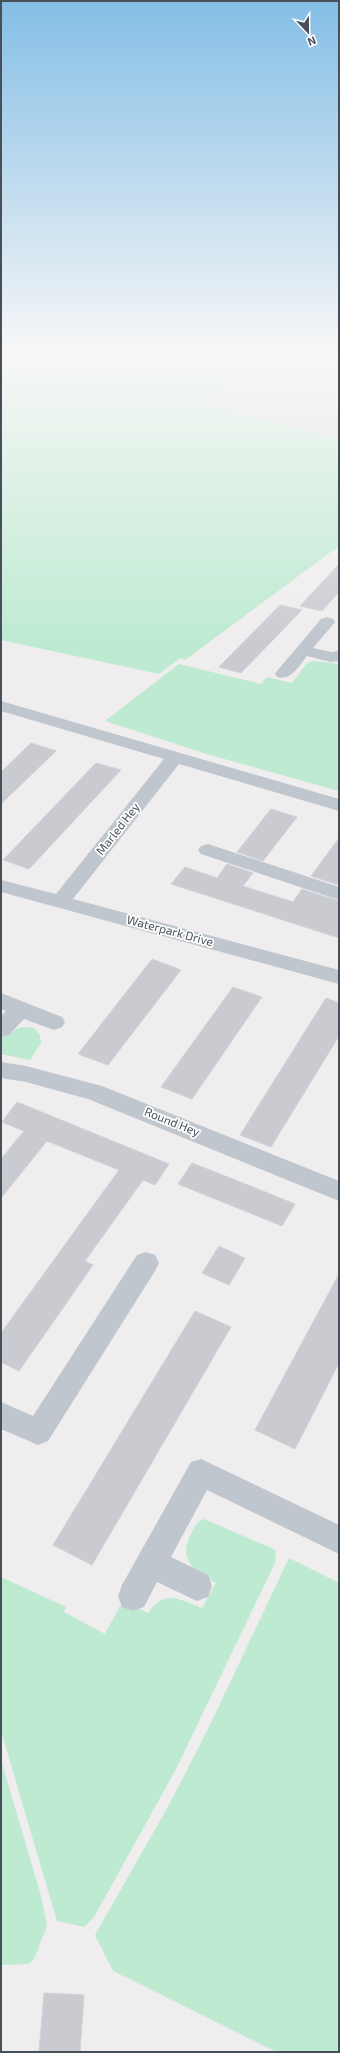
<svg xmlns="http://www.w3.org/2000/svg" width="340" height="2053" font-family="'Exo 2',sans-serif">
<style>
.education{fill:#e0dede}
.green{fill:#beead2}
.building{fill:#cacbd1;stroke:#d1d2d8}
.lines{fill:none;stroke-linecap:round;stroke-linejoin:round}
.minor{fill:#bfc6ce;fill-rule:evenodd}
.labels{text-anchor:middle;stroke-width:3.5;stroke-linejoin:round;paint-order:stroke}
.street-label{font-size:12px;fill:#474f58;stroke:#fff}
</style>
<rect width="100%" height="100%" fill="#efeded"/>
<!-- education -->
<path class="education" d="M274,355H339V438L204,403Z"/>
<!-- green -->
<path class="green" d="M1,355H274L205,403L339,438V546L185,660L180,658L159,674L1,640Z
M314,661L339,664V791L210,755L105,721L179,664L261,684L267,677L292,683L307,663Z
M22,1027L34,1028L40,1035L41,1043L30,1060L1,1054V1035L5,1037L16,1029Z
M204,1519L276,1550L275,1563L176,1769L94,1917L84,1927L57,1921L1,1731V1577L66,1607L64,1612L105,1634L120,1606L127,1603L148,1613C165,1588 180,1600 202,1608L216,1583C193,1570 177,1560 192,1532C195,1526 197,1521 204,1519Z
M289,1558L339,1583V2052H277L113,1971L95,1935L170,1803L209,1727Z
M1,1760L41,1896L47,1926L34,1959L29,1964L1,1965Z"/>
<!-- building -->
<path class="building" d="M339,564V592L322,611L300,606Z
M280,605L302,610L241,673L219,667Z
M31,743L56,751L1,804V772Z
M96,763L121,770L29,869L3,860Z
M271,809L297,817L263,861L237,852Z
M339,838V885L311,876Z
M227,864L253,873L243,886L293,902L302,889L339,901V938L171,884L185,867L217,878Z
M152,959L181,970L108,1065L78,1054Z
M233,987L262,997L192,1099L161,1087Z
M326,998L339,1003V1036L271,1147L240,1135Z
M17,1102L169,1164L155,1185L143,1180L85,1261L93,1265L19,1371L1,1362V1333L119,1170L47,1141L1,1198V1159L24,1131L2,1122Z
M192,1163L253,1187L295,1204L282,1226L178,1184Z
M219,1246L245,1258L229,1285L202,1273Z
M339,1274V1363L295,1449L255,1430Z
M195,1311L231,1327L92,1565L53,1545Z
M44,1993L84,1995L80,2052H39Z"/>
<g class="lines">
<!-- minor -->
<path class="minor" d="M327,617L333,619L335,622L313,648L331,652L339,651V661L331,662L307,656C299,666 291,681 277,677L275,674L277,671L321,619Z
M1,701L339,799V811L179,764L73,899L339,970V984L1,892V880L56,894L164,759L1,711Z
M208,844L339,887V900L201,854L198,850L201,846Z
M1,993L62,1017L65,1022L62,1027L54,1030L24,1019L9,1035L1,1037V1016L6,1011L1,1009Z
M1,1062L26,1066L102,1086L339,1181V1201L88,1099L26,1082L1,1078Z
M146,1252L155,1255L159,1263L155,1271L48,1441L38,1445L1,1429V1402L33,1416L137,1255Z
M201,1459L339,1525V1554L207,1490L171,1557L208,1575L212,1586L208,1597L197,1601L157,1582L144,1607L133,1611L122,1607L118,1596L122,1585L191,1462Z"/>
</g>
<!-- sky -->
<linearGradient id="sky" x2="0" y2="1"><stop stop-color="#84bee6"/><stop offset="0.55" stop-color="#f8f7f7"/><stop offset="1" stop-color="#f8f7f7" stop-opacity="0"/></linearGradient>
<rect width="340" height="643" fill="url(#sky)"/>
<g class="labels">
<!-- street labels -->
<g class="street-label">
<text transform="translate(118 829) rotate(-52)" y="4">Marled Hey</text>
<text transform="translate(170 931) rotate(15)" y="4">Waterpark Drive</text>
<text transform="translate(172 1122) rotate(22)" y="4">Round Hey</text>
</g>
</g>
<!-- border -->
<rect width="340" height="2053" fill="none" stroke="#474f58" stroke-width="4"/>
<!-- north arrow -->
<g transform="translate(308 32) rotate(158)" stroke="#ffffff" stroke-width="3" paint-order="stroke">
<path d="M0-3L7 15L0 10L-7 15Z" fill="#474f58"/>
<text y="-6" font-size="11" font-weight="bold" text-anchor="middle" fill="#474f58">N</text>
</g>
</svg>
